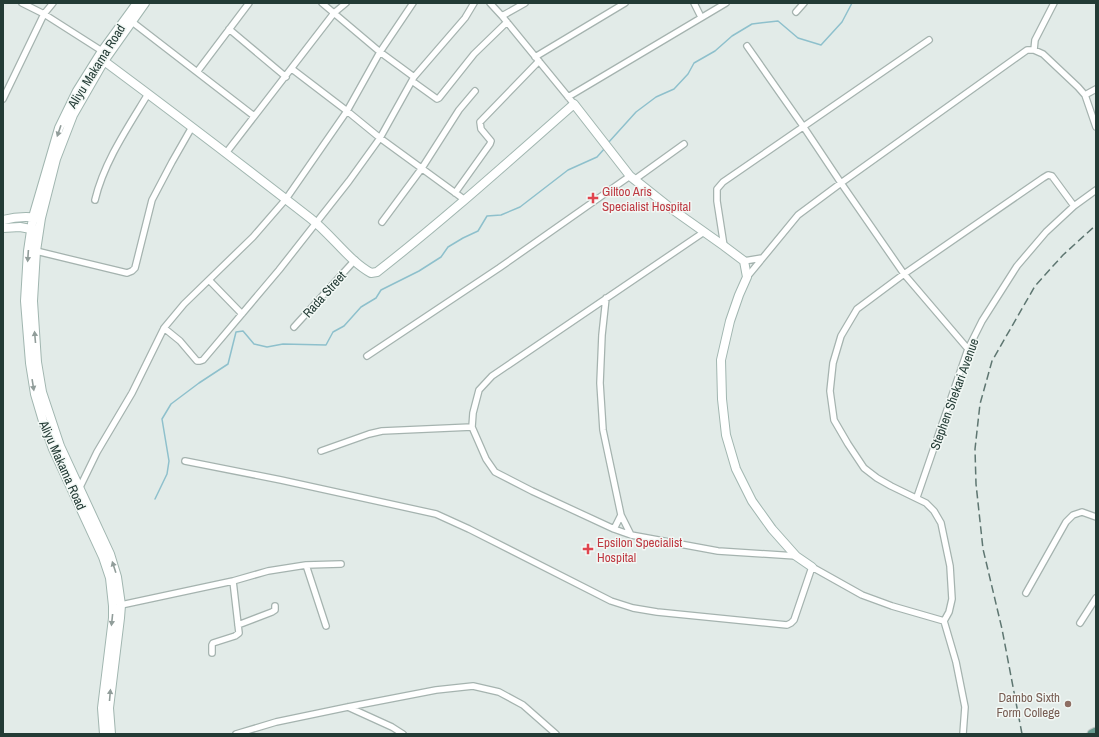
<svg xmlns="http://www.w3.org/2000/svg" width="1099" height="737" font-family="'Archivo Narrow',sans-serif">
<style>
.lines{fill:none;stroke-linecap:round;stroke-linejoin:round}
.stream{stroke:#8ec0cc;stroke-width:1.5}
.street-casing{stroke:#a5b3af;stroke-width:8}
.secondary-casing{stroke:#a1b6b0;stroke-width:10}
.primary-casing{stroke:#c1c8c6;stroke-width:11}
.street{stroke:#fff;stroke-width:5.5}
.secondary{stroke:#fff;stroke-width:8}
.primary{stroke:#6a9d92;stroke-width:9}
.rail{stroke:#5e7671;stroke-width:1.5;stroke-dasharray:8 4;stroke-linecap:butt}
.oneway{fill:#919d9a}
.health-dot{fill:#e0444e;stroke:#f2f8f5;stroke-width:1.5}
.education-dot{fill:#8d6e63;stroke:#f2f8f5;stroke-width:1.5}
.labels{text-anchor:middle;stroke-width:3;stroke-linejoin:round;paint-order:stroke}
.street-label{font-size:13px;fill:#233b35;stroke:#f2f8f5}
.health-label{font-size:13px;fill:#be3a42;stroke:#f2f8f5;text-anchor:start}
.education-label{font-size:13px;fill:#785e54;stroke:#f2f8f5;text-anchor:end}
</style>
<rect width="100%" height="100%" fill="#e2ebe8"/>
<g class="lines">
<!-- stream -->
<path class="stream" d="M608,143L636,112L656,97L674,89L688,74L694,63L715,51L732,36L752,24L778,21L798,38L821,45L842,22L852,3
M155,499L167,474L169,461L162,419L171,404L199,383L228,364L236,332L243,331L254,344L267,347L283,344L326,345L333,332L344,326L361,307L376,298L381,290L419,271L441,257L448,247L463,238L478,231L487,216L501,215L520,207L568,170L597,157L605,148"/>
<!-- street casing -->
<g class="street-casing">
<path id="street" d="M22,3L44,14L102,51
M322,3L380,52L414,77
M490,3L502,16L574,104
M694,3L701,17
M796,12L804,3
M502,16L525,3
M131,21L254,116
M229,29L286,77
M747,46L803,126L841,183L904,274L968,349
M1034,50L1035,40L1054,3
M535,57L625,3
M292,69L347,111L380,138L465,200
M197,72L249,3
M412,81L437,99L439,98L474,54L507,22
M1085,95L1096,89
M568,97L726,3
M3,99L44,14L53,3
M226,153L334,13L346,3
M634,180L684,144
M455,193L490,144L491,141L481,129L480,122L539,61
M95,200C104,162 128,127 148,94
M382,222L422,168L459,110L475,91
M704,232L492,376L479,390L473,413L472,427L486,459L495,472L532,491L614,529L631,535L718,551L796,556
M724,246L717,201V189L723,182L929,40
M36,251L127,273L132,271L135,268L152,200L172,162L192,127
M744,261L762,258
M747,277L798,215L841,183L1027,50H1034L1043,54L1078,87L1085,95L1096,127
M209,280L242,314
M606,298L602,335L600,383L603,430L621,515L631,535
M294,327L355,260
M164,328L180,341L197,361H200L203,360L279,270L349,181L380,138L414,77L465,18L474,3
M367,356L499,268L630,176
M321,451L369,434L382,431L472,427
M185,461L281,480L436,514L469,529L611,601L633,608L657,612L787,625L791,623L794,620L812,567L862,595L892,606L944,621L956,662L965,707L963,734
M80,487L97,452L132,393L164,328L184,304L253,237L286,199L347,111L380,52L413,3
M917,497L968,349L982,321L1017,266L1046,232L1074,206L1096,190
M614,529L621,515
M306,565L326,626
M1026,593L1066,522L1073,515L1082,512L1096,517
M121,605L233,581L268,571L306,565L341,564
M944,621L949,612L952,599L950,566L941,523L934,511L926,503L891,486L877,478L864,468L848,444L834,420L830,391L833,363L841,336L857,309L904,274L1043,178L1048,175L1052,176L1074,206
M1080,623L1096,598
M238,625L272,612L275,610V606
M212,653V645L213,643L235,636L239,633L233,581
M348,707L392,727L403,734
M236,734L276,722L348,707L436,690L473,686L499,692L523,705L556,734"/>
</g>
<!-- secondary casing -->
<g class="secondary-casing">
<path id="secondary" d="M104,61C174,113 242,165 310,218C331,234 349,261 371,273L377,272C445,219 509,161 574,104L630,176L669,207L724,246L744,261L747,277L739,295L730,321L721,360L722,399L726,435L736,469L752,501L772,529L796,556L812,567
M3,220C15,217 25,216 38,218
M3,228L20,227L36,230
M104,734L102,708L113,618V606L110,578L103,557L53,449L43,421L35,394L30,363L25,301L28,251L33,217L59,128L77,91L102,51L137,3
M111,734L109,708L120,618L121,605L117,577L110,554L60,446L42,392L37,362L33,301L36,251L41,218L56,159L73,115L104,61L145,3"/>
</g>
<!-- primary casing -->
<g class="primary-casing">
<path id="primary" d="M1092,734L1096,732"/>
</g>
<!-- street -->
<use href="#street" class="street"/>
<!-- secondary -->
<use href="#secondary" class="secondary"/>
<!-- primary -->
<use href="#primary" class="primary"/>
<!-- rail -->
<path class="rail" d="M1022,734L1002,629L983,549L976,484L975,449L980,404L992,361L1035,286L1063,255L1096,225"/>
</g>
<!-- one-way arrows -->
<defs><path id="oneway-solid" d="M-6-.8H1V-3.2L6.5 0L1 3.2V.8H-6Z"/></defs>
<g class="oneway">
<use href="#oneway-solid" transform="translate(59 131) rotate(109)"/>
<use href="#oneway-solid" transform="translate(28 256) rotate(94)"/>
<use href="#oneway-solid" transform="translate(35 337) rotate(-95)"/>
<use href="#oneway-solid" transform="translate(33 385) rotate(81)"/>
<use href="#oneway-solid" transform="translate(114 567) rotate(-108)"/>
<use href="#oneway-solid" transform="translate(112 620) rotate(96)"/>
<use href="#oneway-solid" transform="translate(110 695) rotate(-85)"/>
</g>
<!-- markers -->
<g class="health-dot">
<path d="M591 192h4v4h4v4h-4v4h-4v-4h-4v-4h4z"/>
<path d="M586 543h4v4h4v4h-4v4h-4v-4h-4v-4h4z"/>
</g>
<circle class="education-dot" cx="1068" cy="704" r="4"/>
<g class="labels">
<!-- street labels -->
<g class="street-label">
<text transform="translate(96 66) rotate(-58)" y="5">Aliyu Makama Road</text>
<text transform="translate(324 294) rotate(-48)" y="5">Rada Street</text>
<text transform="translate(954 394) rotate(-70)" y="5">Stephen Shekari Avenue</text>
<text transform="translate(63 465) rotate(66)" y="5">Aliyu Makama Road</text>
</g>
<!-- health labels -->
<g class="health-label">
<text x="602" y="196">Giltoo Aris<tspan x="602" dy="15">Specialist Hospital</tspan></text>
<text x="597" y="547">Epsilon Specialist<tspan x="597" dy="15">Hospital</tspan></text>
</g>
<!-- education labels -->
<g class="education-label">
<text x="1060" y="702">Dambo Sixth<tspan x="1060" dy="15">Form College</tspan></text>
</g>
</g>
<!-- border -->
<rect width="1099" height="737" fill="none" stroke="#233b35" stroke-width="8"/>
</svg>
